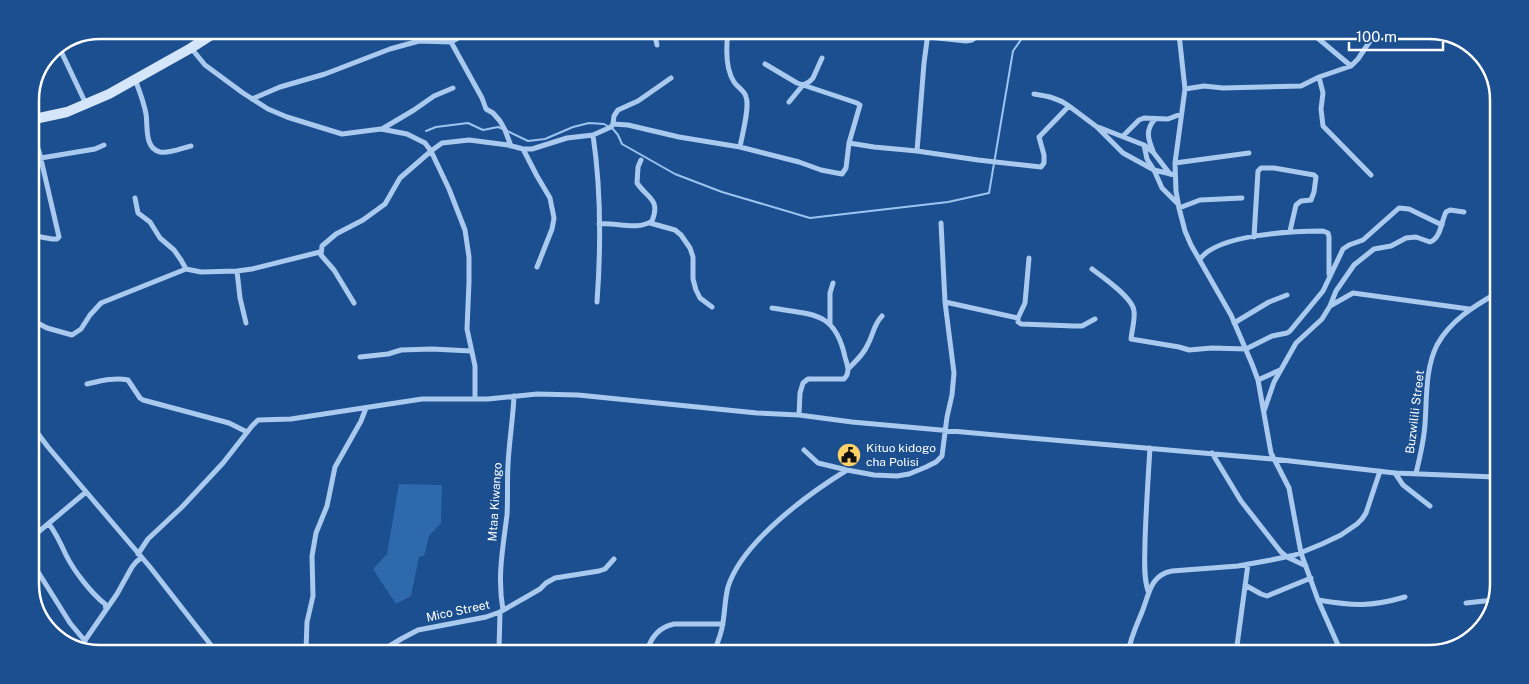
<svg xmlns="http://www.w3.org/2000/svg" width="1529" height="684" font-family="'Public Sans',sans-serif">
<style>
.green{fill:#2e69ad}
.lines{fill:none;stroke-linecap:round;stroke-linejoin:round}
.stream{stroke:#9cc4f0;stroke-width:2}
.street{stroke:#a9c9ee;stroke-width:5}
.secondary{stroke:#d6e6fa;stroke-width:10}
.labels{text-anchor:middle;stroke-width:4;stroke-linejoin:round;paint-order:stroke}
.street-label{font-size:12px;fill:#fff;stroke:#1b4f8f}
.poi-label{font-size:12px;fill:#fff;stroke:#1b4f8f;text-anchor:start}
.rim{fill:none;stroke:#fff;stroke-width:2.5}
</style>
<rect width="100%" height="100%" fill="#1b4f8f"/>
<!-- green -->
<path class="green" d="M399,484L442,485L441,523L429,536L424,556L419,557L411,596L396,604L373,569L387,554Z"/>
<g class="lines">
<!-- stream -->
<path class="stream" d="M426,131L436,127L468,123L483,130L498,127L503,129
M507,131L528,141L545,139L573,127L589,123L604,124L613,129L618,135L622,144L675,174L722,192L810,218L948,202L989,193L1013,51L1025,34"/>
<!-- street -->
<path class="street" d="M654,32L657,45
M728,32C726,48 725,68 734,82C737,87 745,91 746,97C750,106 742,136 740,147
M802,33L808,34
M998,34L1012,36
M1179,34L1185,89
M1314,35L1351,66
M928,37L966,41L972,40L980,34
M419,41L429,31
M451,42L482,98L486,109L493,113L500,121L505,130L511,146
M59,47L86,104
M191,48L205,65L243,93L268,109L287,117L342,134L381,129L407,134L425,143L431,151L449,189L465,230L469,257V282L467,329L475,366V399
M1319,77L1323,93L1321,109L1323,126L1371,175
M135,79C139,90 144,102 146,114C148,126 144,148 160,152C169,154 182,148 191,146
M1034,94C1047,96 1058,98 1069,106
M252,99L280,87L325,74L390,49L419,41L451,42L470,31
M789,102L803,85L809,82L813,78L822,58
M30,122L40,155L59,237L57,239H52L30,235
M613,124L614,116L618,110L638,101L671,78
M1098,127L1144,145L1153,152L1170,174
M382,129L414,110L434,96L453,88
M593,135C601,189 601,247 597,302
M1123,136L1139,120L1144,118L1168,119L1181,114
M849,143L874,147L917,151L978,160L1041,167L1044,163V155L1039,137L1069,106L1097,127L1123,153L1154,170L1175,175
M1144,145L1147,159L1154,170L1162,188L1177,203
M523,149L537,176L550,198L554,218L552,229L537,267
M917,151L924,63L928,33
M1153,151C1148,139 1145,130 1155,119
M41,158L95,149L104,145
M1175,163L1249,153
M30,165L40,155
M135,198L138,213L150,222L160,238L174,250L181,260L186,269
M1179,208L1200,200L1242,198
M650,223L675,230L681,235L690,248L693,257V279L696,290L700,298L712,307
M599,224C616,222 637,231 652,221C661,199 647,198 637,183L638,167L641,160
M1254,237L1258,171L1261,168H1274L1314,175L1316,177L1314,192L1311,200L1301,201L1296,205L1290,231
M1200,259C1218,234 1294,231 1323,231L1328,233L1329,237V274
M1092,269C1103,277 1133,298 1134,311C1135,320 1132,330 1131,339L1179,347L1189,350L1212,348L1246,349L1272,336L1287,333L1290,331L1323,291L1343,249L1349,245L1363,240L1399,208L1409,209L1442,225
M237,271L240,298L246,323
M945,302L1018,318L1025,303L1029,258
M354,303L334,270L321,255L322,246L336,234L363,220L385,204L400,178L431,151L442,143L469,140L508,145L523,149H532L567,138L593,135L611,127L613,124L628,125L679,137L740,147L799,162L821,170L842,174L846,168L849,143L860,105L857,103L797,83L765,64
M1330,306L1353,293L1469,309
M772,308C813,315 835,311 845,357C847,365 851,372 844,379H808L803,383L800,393L799,415
M1018,318V322L1021,324L1074,326H1082L1095,319
M30,319L47,328L72,335L81,329L90,315L101,303L186,269L201,272L237,271L252,269L320,252
M830,323V293L833,283
M1234,323L1269,302L1287,295
M360,357L388,354L401,350L432,349L471,351
M848,369C856,361 864,354 868,344C873,335 874,324 882,316
M1258,380L1280,370
M87,384C100,381 115,377 128,380L140,398L143,400L229,423L247,432
M1264,411L1274,382L1296,343L1322,319L1330,306L1336,291L1354,265L1374,249L1391,246L1406,238L1416,237L1430,242C1441,238 1441,222 1446,212L1450,210L1464,212
M30,423L48,447L150,567L214,649
M804,450L818,463L847,470
M1212,453L1241,501L1281,552L1287,557L1306,566
M1395,473L1403,485L1430,506
M1416,473C1420,457 1424,440 1425,424C1427,398 1425,369 1437,345C1450,321 1474,306 1497,293
M49,524C56,533 61,544 66,555C74,571 91,593 105,604L106,609
M30,539L86,492
M138,554L148,539L182,507L223,463L252,426L258,420L291,419L422,399H488L537,394L578,395L757,413L799,415L852,422L1030,438L1273,459L1395,473L1495,477
M30,559L70,623L85,641
M1245,585L1261,594L1267,596L1311,578
M1148,591C1143,575 1145,557 1145,541C1146,510 1148,479 1150,448
M1318,600C1354,606 1370,607 1405,597
M1466,603L1494,600
M503,610C497,577 503,547 507,515C508,498 507,481 508,465C509,442 513,419 514,396
M79,649L117,594L132,567L136,562L141,558
M306,650L307,622L313,596L312,556L316,533L327,506L335,467L361,421L366,408
M383,650L401,639L418,630L486,617L500,612L528,596L540,589L546,583L555,578L599,571L605,569L614,559
M499,650L500,612
M647,651C651,637 660,627 674,624H723
M714,651C718,642 722,632 723,622C725,610 725,598 728,587C742,542 808,494 847,470L874,475L897,476L909,474L926,467L936,462L942,456L947,417L952,395L954,373L945,302L941,223
M1128,653C1131,636 1136,627 1142,612C1149,595 1150,575 1172,571L1238,566L1271,560L1295,555L1322,544L1341,535L1357,524L1362,519L1366,513L1380,471
M1236,653L1248,564
M1342,654L1318,600L1301,553L1289,488L1271,453L1258,380L1252,364L1231,315L1191,245L1185,231L1179,208L1176,191L1175,163L1185,89L1204,86L1223,88L1301,86L1319,77L1351,66L1358,59L1374,35"/>
<!-- secondary -->
<path class="secondary" d="M30,120L67,112L109,94L191,48L219,30"/>
</g>
<!-- icons -->
<defs>
<g id="civic-disc" transform="scale(1.25)"><circle r="9.5" fill="#ffd166" stroke="#1b4f8f"/><path d="M-.6-6.5H3V-4.5H.6V-3L4-1V1h2V6H-6V1h2V-1L-.6-3ZM-1.2 2.5V6h2.4V2.5Z" fill="#111"/></g>
</defs>
<g fill-rule="evenodd">
<use href="#civic-disc" x="849" y="455"/>
</g>
<g class="labels">
<!-- street labels -->
<g class="street-label">
<text transform="translate(1415 412) rotate(-83)" y="4">Buzwilili Street</text>
<text transform="translate(495 502) rotate(-86)" y="4">Mtaa Kiwango</text>
<text transform="translate(458 611) rotate(-12)" y="4">Mico Street</text>
</g>
<!-- poi labels -->
<g class="poi-label">
<text x="866" y="452">Kituo kidogo<tspan x="866" dy="14">cha Polisi</tspan></text>
</g>
</g>
<!-- crop -->
<path d="M0 0H1529V684H0ZM100 39H1429A61 61 0 0 1 1490 100V584A61 61 0 0 1 1429 645H100A61 61 0 0 1 39 584V100A61 61 0 0 1 100 39Z" fill="#1b4f8f" fill-rule="evenodd"/>
<path class="rim" d="M100 39H1429A61 61 0 0 1 1490 100V584A61 61 0 0 1 1429 645H100A61 61 0 0 1 39 584V100A61 61 0 0 1 100 39Z"/>
<!-- scale -->
<path d="M1349 42v8h94v-8" fill="none" stroke="#ffffff" stroke-width="2.5"/>
<text x="1356" y="42" font-size="15" fill="#ffffff" stroke="#1b4f8f" stroke-width="4" paint-order="stroke">100 m</text>
</svg>
